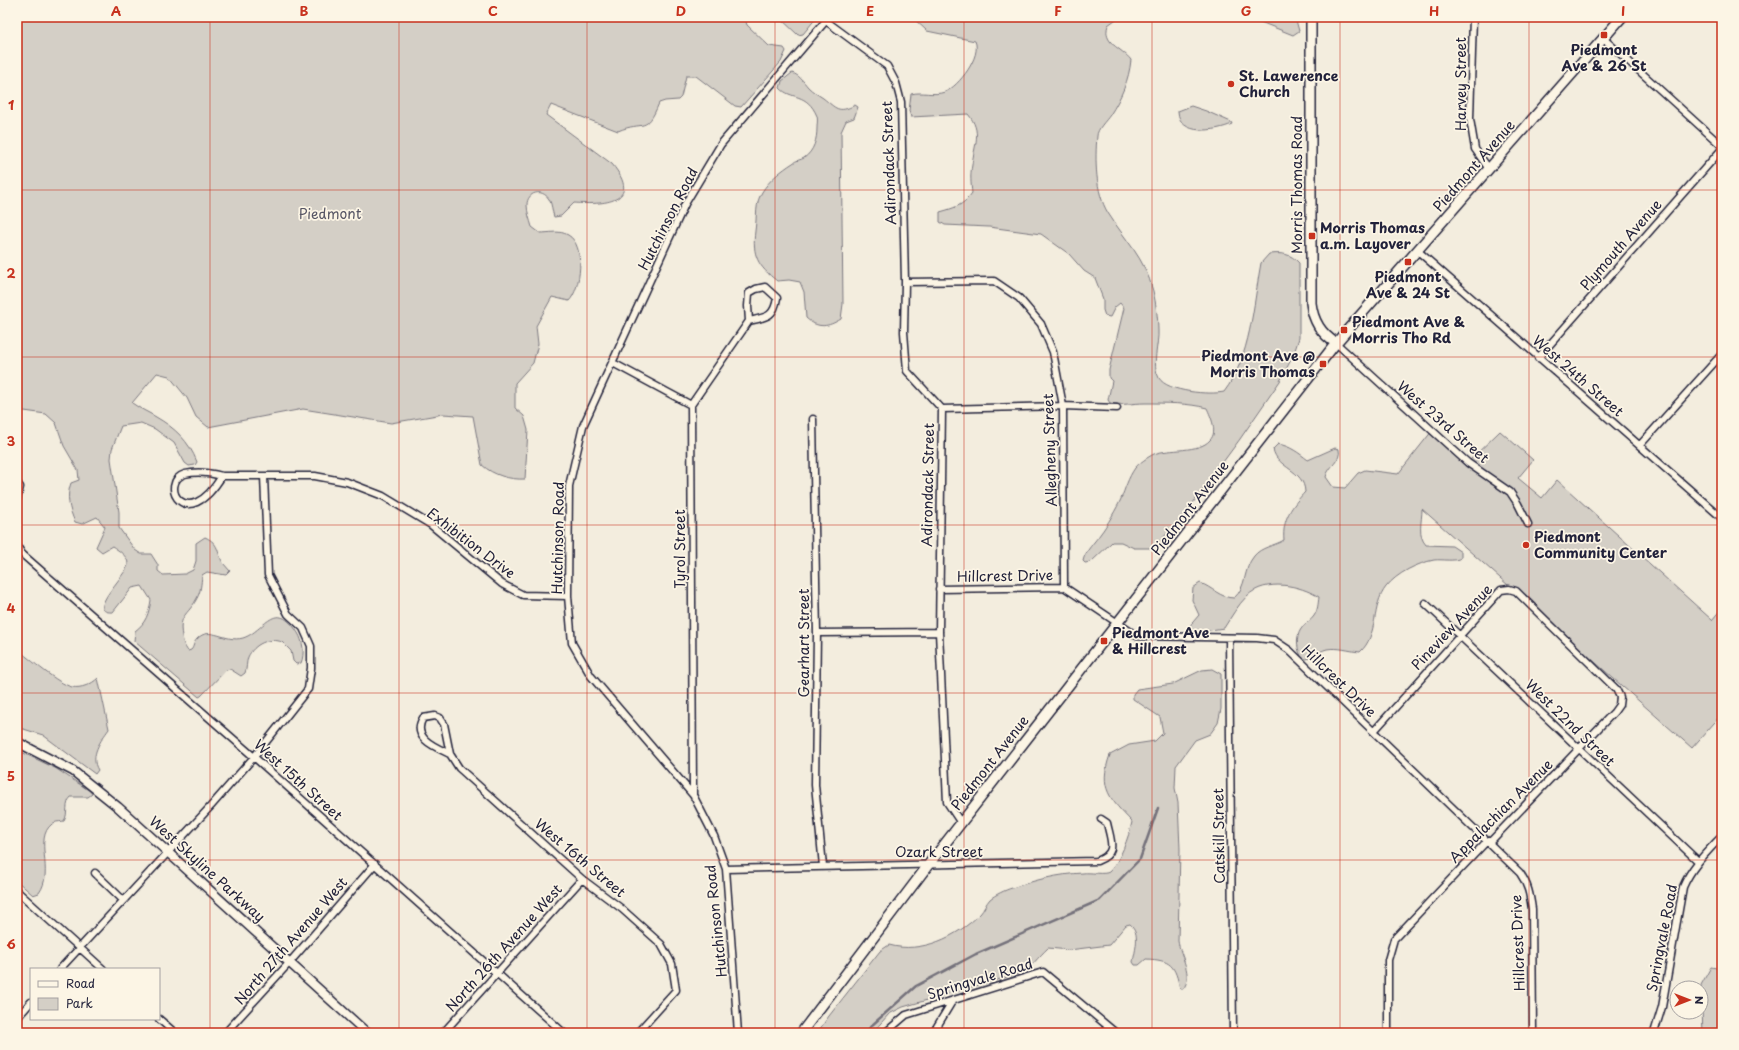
<svg xmlns="http://www.w3.org/2000/svg" width="1739" height="1050" font-family="'Playpen Sans',sans-serif">
<style>
.green{fill:#d4cfc6;stroke:#7b7880}
.lines{fill:none;stroke-linecap:round;stroke-linejoin:round}
.stream{stroke:#75727b;stroke-width:2.5}
.minor-casing{stroke:#22223b;stroke-width:9}
.tertiary-casing{stroke:#22223b;stroke-width:11}
.secondary-casing{stroke:#22223b;stroke-width:12}
.minor{stroke:#fcf5e5;stroke-width:6}
.tertiary{stroke:#fcf5e5;stroke-width:8}
.secondary{stroke:#fcf5e5;stroke-width:9}
.grid{fill:none;stroke:#c8321e;stroke-width:1;stroke-opacity:0.55}
.poi-dot{fill:#c8321e;stroke:#fcf5e5;stroke-width:1.5}
.labels{text-anchor:middle;stroke-width:3.5;stroke-linejoin:round;paint-order:stroke}
.poi-label{font-size:14px;font-weight:bold;fill:#22223b;stroke:#fcf5e5;text-anchor:start}
.street-label{font-size:14px;fill:#22223b;stroke:#fcf5e5}
.park-label{font-size:14px;fill:#575665;stroke:#fcf5e5}
.neatline{fill:none;stroke:#c8321e;stroke-width:1.5}
.grid-label{font-size:13px;text-anchor:middle;font-weight:bold;fill:#c8321e}
</style>
<rect width="100%" height="100%" fill="#f3edde"/>
<filter id="ink" filterUnits="userSpaceOnUse"><feTurbulence type="fractalNoise" baseFrequency=".025" numOctaves="2"/><feDisplacementMap in="SourceGraphic" scale="8" xChannelSelector="R" yChannelSelector="G"/><feConvolveMatrix kernelMatrix="1 2 1 2 8 2 1 2 1" color-interpolation-filters="sRGB"/></filter>
<g filter="url(#ink)">
<!-- green -->
<path class="green" d="M17,17H749L746,22L747,25L769,46L784,48L786,51L781,62L741,107L735,106L696,76H686L681,97L678,100L665,101L659,103C646,135 644,120 618,131L551,105L546,115L612,164C644,203 603,205 574,203L561,216L554,217C552,211 552,204 549,199C542,188 527,192 527,205C527,212 530,220 532,227L540,233C549,233 560,230 568,235C586,245 581,289 569,301L552,297L536,326L538,344L533,363L515,383V408L524,416L528,430L525,479C510,480 493,475 482,465L473,416L443,414L391,423L303,409L208,427L196,417L187,398L169,376L157,373L132,403C140,409 148,412 156,417C175,428 189,441 197,462L195,465L189,466L185,463L174,443L155,429L141,423L121,426L112,449L111,459L119,512V528L135,550L141,554H151L158,565V571L163,575L185,574L193,570L196,561V543L205,537C220,544 216,551 223,563C225,566 228,568 230,571L226,575L207,572L202,575C201,584 201,592 196,600C188,615 178,615 182,636C183,642 184,646 188,651L191,650C194,647 193,643 197,639C210,625 225,643 243,638C265,631 275,597 298,633C303,641 305,654 301,663L296,664L293,661L291,651L282,642C269,637 254,644 248,657C246,663 247,668 245,673L241,676L230,669L226,670L201,696L199,697L134,641L135,631C146,623 149,613 151,600L142,586L132,588L113,612C83,614 128,574 128,564C128,556 118,550 112,546L102,552L96,547L105,527L97,517L82,524L75,522C69,509 66,496 71,483L79,480L78,470L64,446L56,423L46,414L17,410Z
M779,17H817L803,34L798,35Z
M912,17H1119L1108,25C1102,44 1121,47 1131,60C1129,80 1121,98 1110,115C1106,121 1097,129 1097,136C1095,159 1095,192 1108,213C1125,240 1145,258 1153,291C1156,303 1158,318 1158,330C1159,345 1151,364 1159,378C1167,392 1210,395 1224,392C1251,357 1253,305 1261,263L1269,254C1282,253 1290,253 1299,263V338L1293,356L1280,381L1240,439L1187,511L1154,548H1134L1121,542H1112L1091,562L1085,563L1083,561C1085,551 1095,542 1101,533C1106,527 1118,506 1121,499C1125,489 1128,478 1135,468C1139,463 1148,457 1154,454C1169,448 1199,453 1210,440C1218,432 1211,417 1207,408C1188,403 1165,403 1145,403C1133,403 1122,406 1110,403L1108,400L1112,381L1109,378V370L1124,308L1120,303L1115,307L1110,317L1105,316L1103,310V299L1095,278L1084,271L1069,254L1041,234L989,227L945,225L940,222V212C954,208 963,206 972,193C971,184 970,175 972,165C974,145 983,132 968,114L911,117L909,111L911,94C922,91 933,96 945,92C959,86 982,56 975,41L927,31Z
M1248,17H1295L1299,31L1293,35Z
M792,73C799,75 803,81 808,87C813,92 817,94 823,98C836,108 838,114 855,105L858,107L854,118L846,121L841,132L843,304L841,319C828,327 818,329 806,318L804,292L800,282L789,280L777,281C758,266 752,256 755,231C757,218 755,203 762,192C769,180 782,170 793,163C796,160 801,160 804,158C814,151 817,139 817,128C817,124 818,120 817,116C807,92 791,100 780,88L782,81Z
M1191,106L1206,111L1231,122L1232,124C1216,131 1179,137 1178,111Z
M1432,431L1468,462L1500,431L1533,460L1518,478L1542,498L1557,480L1712,620L1722,608V714L1692,748L1422,509C1422,521 1417,535 1426,545L1452,546L1461,552V558C1454,562 1443,559 1434,560C1418,563 1397,573 1386,587C1371,606 1379,635 1360,652C1349,651 1338,647 1327,649C1318,651 1313,660 1303,659C1297,651 1295,638 1301,629C1304,624 1311,621 1314,616C1318,610 1318,604 1319,597C1300,585 1266,578 1247,596C1238,605 1231,617 1224,628L1189,633L1187,629L1199,615L1192,600L1193,588L1200,583C1212,587 1220,598 1234,598C1247,587 1243,569 1254,556C1261,547 1274,546 1284,540C1282,519 1292,506 1305,492C1304,469 1277,469 1273,449L1278,444C1290,446 1299,453 1308,460L1335,448L1339,449C1342,461 1328,466 1326,477L1333,487L1345,488L1358,473L1365,470L1398,474Z
M17,649C30,659 58,684 72,687C81,689 92,684 98,678L109,729C101,740 89,756 98,770L95,774L43,735L17,727Z
M1212,669L1221,674V709L1218,723L1210,734L1195,740L1176,766L1175,788L1178,803L1180,849L1178,941C1180,955 1194,976 1183,989H1180C1175,965 1171,960 1146,959L1139,965H1135L1133,962C1135,950 1141,933 1130,924L1126,925L1109,945L1069,950L1048,948C1038,957 1032,967 1021,973L903,1007L889,1014L872,1033H817L829,1016L880,951L889,945C921,954 957,937 980,914C984,910 986,903 990,899C995,895 1005,890 1012,888C1035,880 1058,874 1083,873C1089,872 1105,875 1109,872C1120,862 1129,836 1132,822C1110,799 1098,788 1110,755L1129,745L1155,741L1163,733L1160,717L1133,699V694L1137,689L1173,684L1202,670Z
M17,750L55,768L90,791L92,794L88,797H71C64,804 69,813 64,821C60,822 56,821 52,824C33,839 55,871 39,893L33,895L17,881Z
M1711,967L1722,969V1033H1703L1701,985Z"/>
<g class="lines">
<!-- stream -->
<path class="stream" d="M866,1033L871,1026L916,986L976,954L1100,900L1140,859L1158,808"/>
<!-- minor casing -->
<g class="minor-casing">
<path id="minor" d="M1473,17L1470,119L1475,149L1489,169
M826,21L887,66L896,83L901,102L905,282L904,332L907,371L942,409L939,632L947,802L961,823
M1603,38L1722,146
M1418,251L1722,518
M905,282L994,281L1019,298L1041,324L1053,352L1063,406L1064,587
M1336,343L1468,463L1510,492L1518,504L1528,524
M1538,358L1722,149
M613,363L691,405
M942,409L1063,406L1117,408
M813,419L817,633L815,785L823,866
M1640,445L1722,354
M222,476C185,536 158,482 185,474C197,471 211,473 222,476H315L347,482L383,496L431,525L502,584L523,595L568,596
M17,483L20,487L17,499
M17,546L22,554L254,757L564,1033
M939,589L1064,587L1137,636L1257,638L1274,640L1289,650L1520,873C1528,884 1530,895 1532,909L1533,1033
M1425,603L1698,861
M817,633L939,632
M1229,638L1233,1033
M435,716L440,718L444,724L450,754C435,747 411,738 423,718Z
M1374,731L1501,590L1509,589L1516,591L1616,689L1620,697L1619,705L1614,712L1491,841H1487L1394,939L1388,960V1033
M450,754L459,768L582,879L622,909L661,944L672,964L676,990L637,1033
M693,795L691,405L749,321L748,306L749,293L756,289L765,287L777,298C774,317 767,317 749,321
M726,869L1097,861C1118,853 1111,842 1107,823L1101,819
M95,873L123,900
M17,891L103,969
M60,969L211,806L254,757L308,689L311,668V646L303,628L288,614L268,575L264,476
M17,1018L31,1002
M159,1019L175,1033
M225,1033L290,962L375,864
M443,1033L582,879
M738,1033L726,869L714,836L693,795L591,676L572,643L568,596L569,486L583,426L685,204L721,144L829,17
M885,1033L906,1015L1043,972L1116,1033
M933,1033L953,1000
M1654,1033L1662,1007L1683,887C1692,866 1707,852 1722,836"/>
</g>
<!-- tertiary casing -->
<g class="tertiary-casing">
<path id="tertiary" d="M17,742L73,771L118,807L367,1033"/>
</g>
<!-- secondary casing -->
<g class="secondary-casing">
<path id="secondary" d="M1311,17V303C1313,321 1321,334 1336,343
M801,1033L929,864L1336,343L1622,17"/>
</g>
<!-- minor -->
<use href="#minor" class="minor"/>
<!-- tertiary -->
<use href="#tertiary" class="tertiary"/>
<!-- secondary -->
<use href="#secondary" class="secondary"/>
</g>
</g>
<!-- grid -->
<path class="grid" d="M210,17V1033M399,17V1033M587,17V1033M775,17V1033M964,17V1033M1152,17V1033M1340,17V1033M1529,17V1033M17,190H1722M17,357H1722M17,525H1722M17,693H1722M17,860H1722"/>
<!-- markers -->
<g class="poi-dot">
<rect x="1600" y="31" width="8" height="8" rx="2"/>
<circle cx="1231" cy="84" r="4"/>
<rect x="1308" y="232" width="8" height="8" rx="2"/>
<rect x="1404" y="258" width="8" height="8" rx="2"/>
<rect x="1340" y="326" width="8" height="8" rx="2"/>
<rect x="1319" y="360" width="8" height="8" rx="2"/>
<circle cx="1526" cy="545" r="4"/>
<rect x="1100" y="637" width="8" height="8" rx="2"/>
</g>
<g class="labels">
<!-- poi labels -->
<g class="poi-label">
<text x="1604" y="55" text-anchor="middle">Piedmont<tspan x="1604" dy="16">Ave &amp; 26 St</tspan></text>
<text x="1239" y="81">St. Lawerence<tspan x="1239" dy="16">Church</tspan></text>
<text x="1320" y="233">Morris Thomas<tspan x="1320" dy="16">a.m. Layover</tspan></text>
<text x="1408" y="282" text-anchor="middle">Piedmont<tspan x="1408" dy="16">Ave &amp; 24 St</tspan></text>
<text x="1352" y="327">Piedmont Ave &amp;<tspan x="1352" dy="16">Morris Tho Rd</tspan></text>
<text x="1315" y="361" text-anchor="end">Piedmont Ave @<tspan x="1315" dy="16">Morris Thomas</tspan></text>
<text x="1534" y="542">Piedmont<tspan x="1534" dy="16">Community Center</tspan></text>
<text x="1112" y="638">Piedmont Ave<tspan x="1112" dy="16">&amp; Hillcrest</tspan></text>
</g>
<!-- street labels -->
<g class="street-label">
<text transform="translate(1461 84) rotate(-90)" y="5">Harvey Street</text>
<text transform="translate(889 163) rotate(-92)" y="5">Adirondack Street</text>
<text transform="translate(1474 166) rotate(-49)" y="5">Piedmont Avenue</text>
<text transform="translate(1297 185) rotate(-90)" y="5">Morris Thomas Road</text>
<text transform="translate(668 219) rotate(-63)" y="5">Hutchinson Road</text>
<text transform="translate(1621 245) rotate(-49)" y="5">Plymouth Avenue</text>
<text transform="translate(1578 376) rotate(41)" y="5">West 24th Street</text>
<text transform="translate(1443 422) rotate(41)" y="5">West 23rd Street</text>
<text transform="translate(1050 450) rotate(-92)" y="5">Allegheny Street</text>
<text transform="translate(928 485) rotate(-89)" y="5">Adirondack Street</text>
<text transform="translate(1190 508) rotate(-52)" y="5">Piedmont Avenue</text>
<text transform="translate(558 538) rotate(-89)" y="5">Hutchinson Road</text>
<text transform="translate(471 543) rotate(37)" y="5">Exhibition Drive</text>
<text transform="translate(680 549) rotate(-90)" y="5">Tyrol Street</text>
<text transform="translate(1005 576) rotate(-1)" y="5">Hillcrest Drive</text>
<text transform="translate(1452 627) rotate(-47)" y="5">Pineview Avenue</text>
<text transform="translate(804 643) rotate(-90)" y="5">Gearhart Street</text>
<text transform="translate(1339 681) rotate(44)" y="5">Hillcrest Drive</text>
<text transform="translate(1570 723) rotate(44)" y="5">West 22nd Street</text>
<text transform="translate(990 763) rotate(-52)" y="5">Piedmont Avenue</text>
<text transform="translate(298 780) rotate(42)" y="5">West 15th Street</text>
<text transform="translate(1501 811) rotate(-45)" y="5">Appalachian Avenue</text>
<text transform="translate(1219 836) rotate(-91)" y="5">Catskill Street</text>
<text x="939" y="857">Ozark Street</text>
<text transform="translate(580 858) rotate(40)" y="5">West 16th Street</text>
<text transform="translate(207 869) rotate(42)" y="5">West Skyline Parkway</text>
<text transform="translate(716 921) rotate(-96)" y="5">Hutchinson Road</text>
<text transform="translate(1662 938) rotate(-79)" y="5">Springvale Road</text>
<text transform="translate(291 941) rotate(-49)" y="5">North 27th Avenue West</text>
<text transform="translate(1518 943) rotate(-92)" y="5">Hillcrest Drive</text>
<text transform="translate(504 948) rotate(-48)" y="5">North 26th Avenue West</text>
<text transform="translate(980 979) rotate(-17)" y="5">Springvale Road</text>
</g>
<!-- park labels -->
<g class="park-label">
<text x="330" y="219">Piedmont</text>
</g>
</g>
<!-- margin -->
<rect width="1739" height="1050" fill="none" stroke="#fcf5e5" stroke-width="44"/>
<!-- legend -->
<rect x="30" y="968" width="130" height="52" fill="#fcf5e5" stroke="#a5a1a1"/>
<rect x="38" y="981" width="20" height="6" fill="#fcf5e5" stroke="#a5a1a1"/>
<text x="66" y="988" font-size="12" fill="#22223b">Road</text>
<rect x="38" y="998" width="20" height="12" fill="#d4cfc6" stroke="#a5a1a1"/>
<text x="66" y="1008" font-size="12" fill="#22223b">Park</text>
<!-- north arrow -->
<g transform="translate(1689 1000) rotate(90)"><circle r="19" fill="#fcf5e5" stroke="#a5a1a1"/>
<path d="M0-3L7 15L0 10L-7 15Z" fill="#c8321e"/>
<text y="-6" font-size="11" font-weight="bold" text-anchor="middle" fill="#22223b">N</text>
</g>
<rect x="22" y="22" width="1695" height="1006" class="neatline"/>
<g class="grid-label">
<text x="116" y="16">A</text>
<text x="304" y="16">B</text>
<text x="493" y="16">C</text>
<text x="681" y="16">D</text>
<text x="870" y="16">E</text>
<text x="1058" y="16">F</text>
<text x="1246" y="16">G</text>
<text x="1434" y="16">H</text>
<text x="1623" y="16">I</text>
<text x="11" y="110">1</text>
<text x="11" y="278">2</text>
<text x="11" y="446">3</text>
<text x="11" y="613">4</text>
<text x="11" y="781">5</text>
<text x="11" y="949">6</text>
</g>
</svg>
